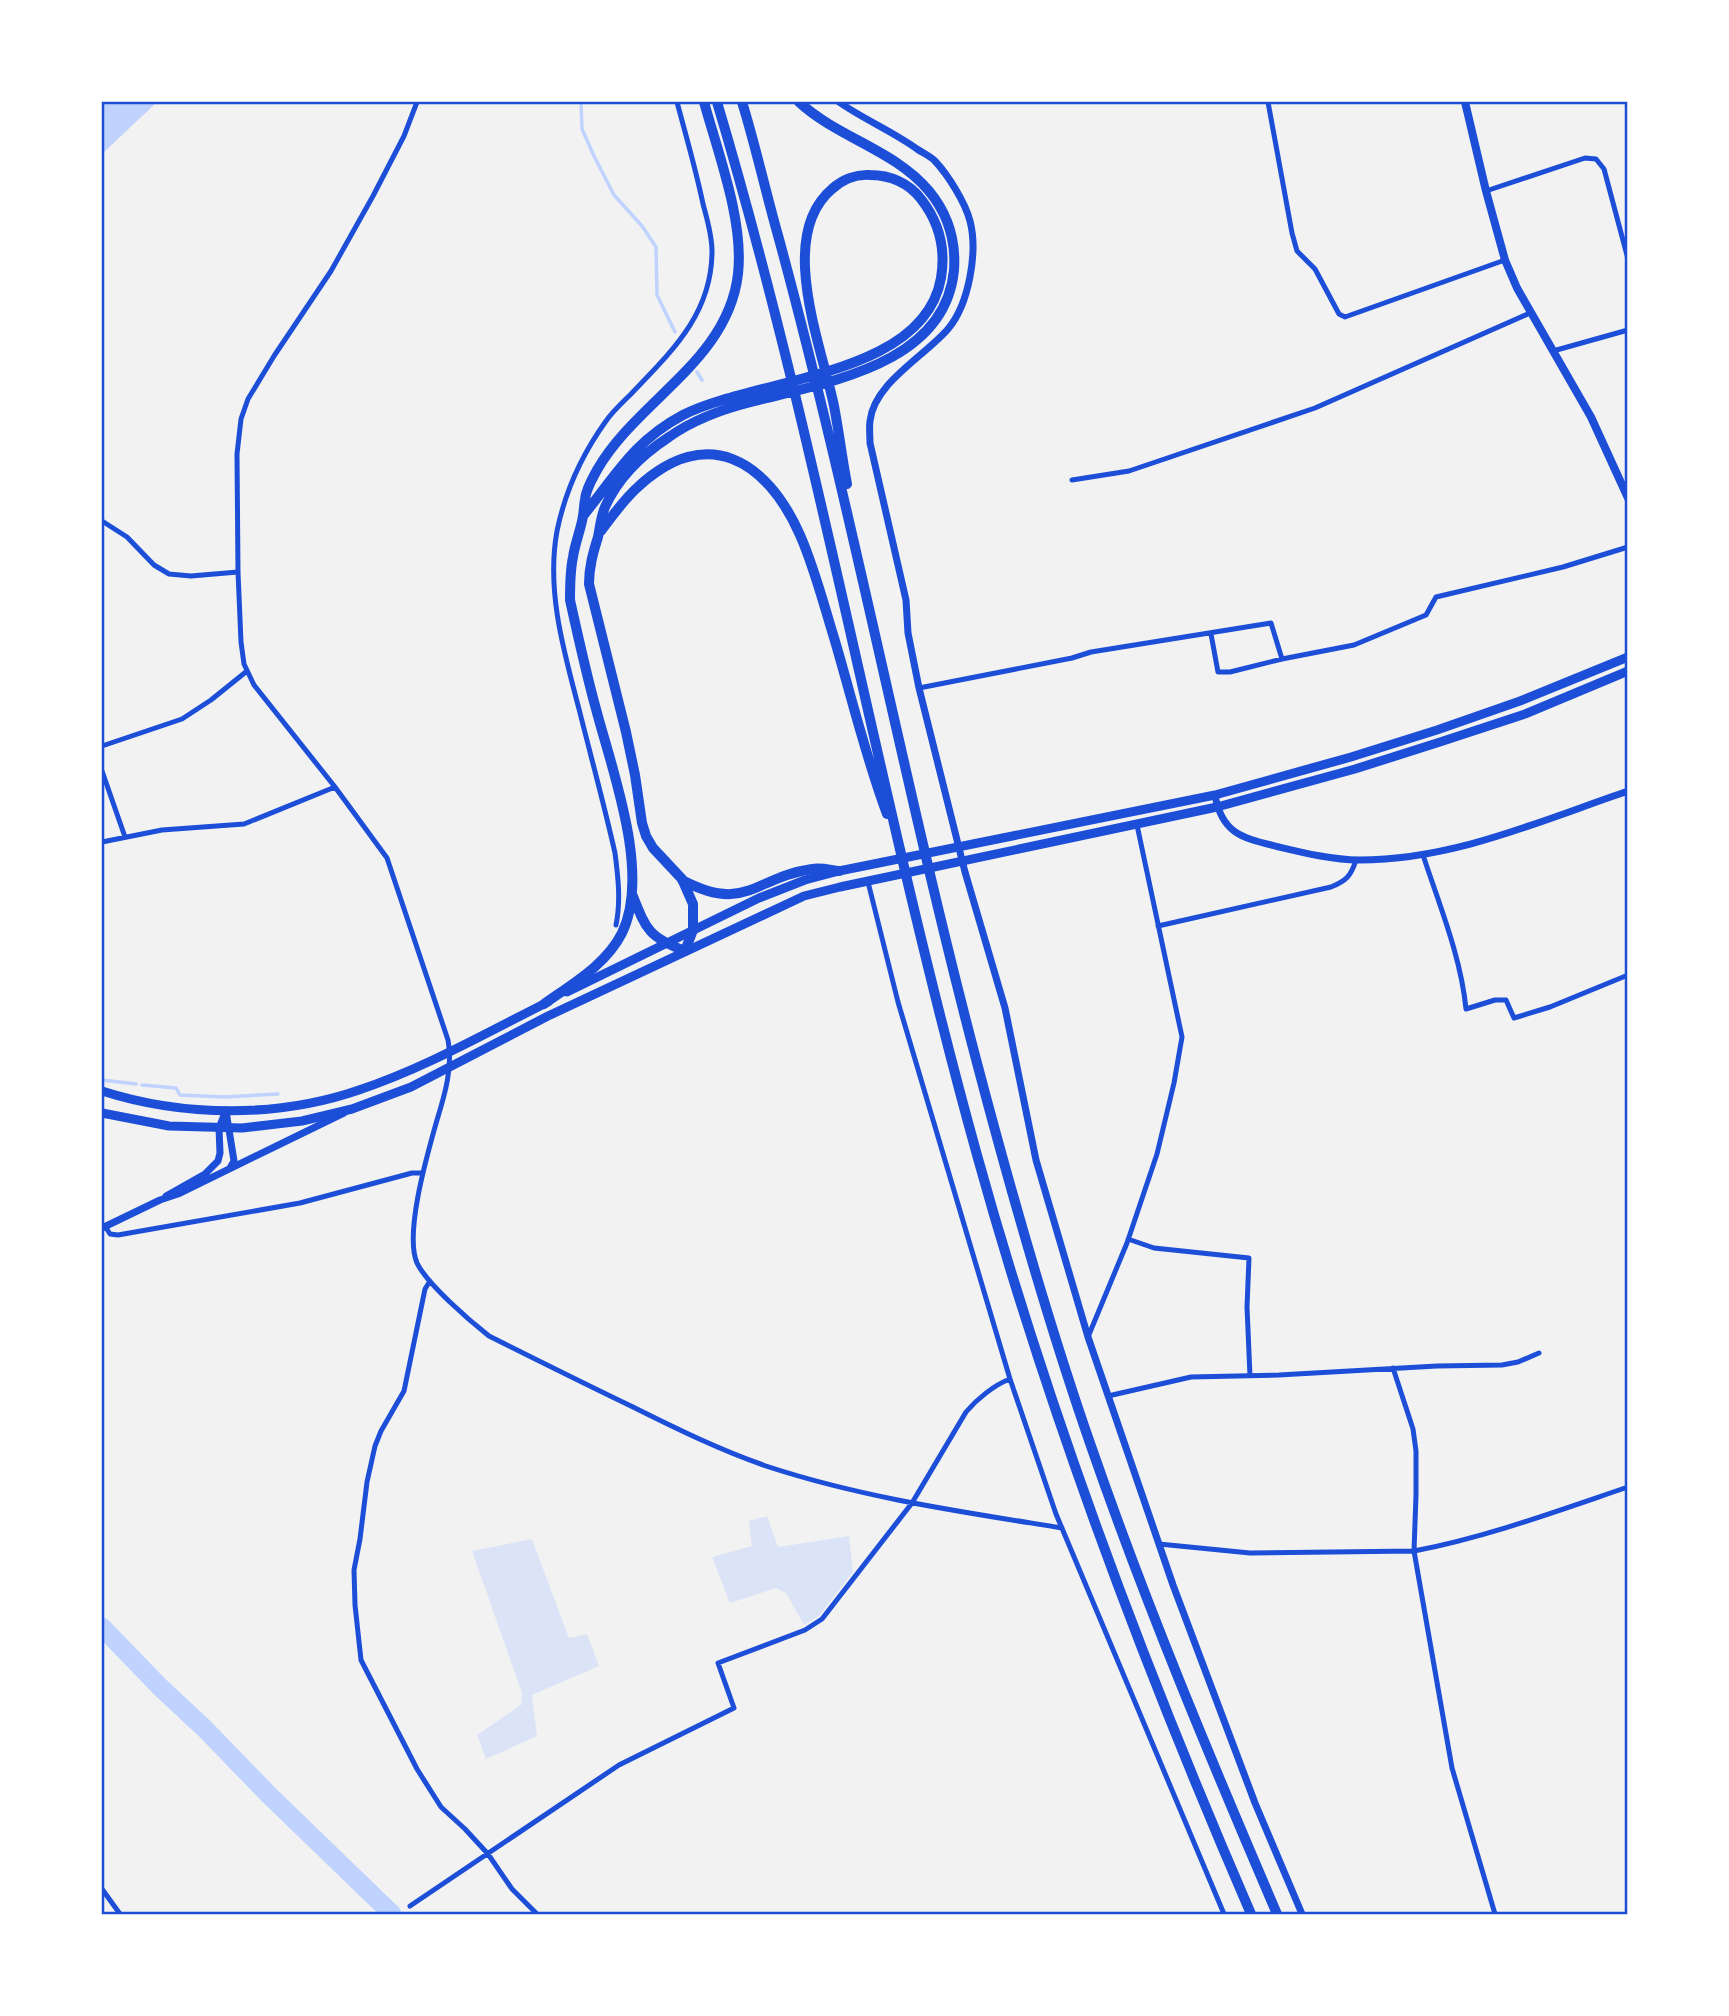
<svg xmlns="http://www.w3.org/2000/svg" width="1729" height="2016" font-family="'Fira Sans',sans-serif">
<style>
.green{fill:#dbe4f7}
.water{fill:#bfd3fe}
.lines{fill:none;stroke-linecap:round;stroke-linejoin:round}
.stream{stroke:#bfd3fe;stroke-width:3.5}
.river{stroke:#bfd3fe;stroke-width:19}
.minor{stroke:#1d4ed8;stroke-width:5}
.tertiary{stroke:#1d4ed8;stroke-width:7}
.secondary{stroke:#1d4ed8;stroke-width:8}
.trunk{stroke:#1d4ed8;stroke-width:9}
.motorway{stroke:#1d4ed8;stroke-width:10}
.neatline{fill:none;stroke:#1d4ed8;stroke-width:2.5}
</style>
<rect width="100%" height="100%" fill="#f2f2f2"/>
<!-- green -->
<path class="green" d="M767,1516L778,1547L849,1536L853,1572L819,1616L804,1625L786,1593L776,1588L730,1603L712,1557L752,1546L749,1521Z
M532,1539L569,1638L587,1634L599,1666L532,1695L537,1736L486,1759L477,1735L521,1705L522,1693L472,1551Z"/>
<!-- water -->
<path class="water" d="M103,102H157L102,154V103Z"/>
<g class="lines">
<!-- stream -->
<path class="stream" d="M581,102L582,129L594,156L614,195L642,226L656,247L657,295L675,332
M697,372L702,380
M102,1080L136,1084
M142,1085L176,1088L180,1095L225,1097L278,1094"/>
<!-- river -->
<path class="river" d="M102,1627L160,1687L205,1729L269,1795L392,1914"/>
<!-- minor -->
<path class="minor" d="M417,102L404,136L373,196L331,271L274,356L248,399L241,419L237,454L238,572L241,642L244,664L254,685L335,787L387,858L448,1040C453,1067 445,1094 437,1120C428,1152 404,1233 417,1263C427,1284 470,1321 489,1336C537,1360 585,1384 633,1407C677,1429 722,1451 769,1467C864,1498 963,1512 1062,1528
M1268,102L1292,233L1297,251L1315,269L1339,314L1345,317L1505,260
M1486,191L1585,158L1596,159L1604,169L1628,259
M1553,351L1628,330
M1072,480L1129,471L1315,408L1530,313
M102,521L127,537L154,565L169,574L191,576L238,572
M1211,634L1218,672H1230L1282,659L1354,645L1426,615L1436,597L1563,567L1628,547
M919,688L1072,658L1091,652L1271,623L1282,659
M102,746L182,719L211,700L247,671
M102,771L125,837
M102,842L162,830L244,824L335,787
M1423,855C1439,904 1461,957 1466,1009L1495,1000H1506L1514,1018L1550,1007L1628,975
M868,882L898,1002L977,1268L1010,1379L1056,1514L1224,1914
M616,925C621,901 618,876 615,853C604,804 591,757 579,709C564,652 546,591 557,531C565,492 583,453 606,421C613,411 623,402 631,394C672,351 712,314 712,251C712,235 707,219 703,204C696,170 686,136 677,102
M1158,926L1331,887C1346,881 1351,876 1356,860
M105,1226L110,1234L118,1235L300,1203L412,1173H422
M1128,1239L1154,1248L1249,1258L1247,1307L1250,1376
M430,1281L425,1289L404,1391L381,1431L375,1446L367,1482L360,1539L354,1570L355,1605L361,1660L417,1769L441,1807L465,1829L488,1854L512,1889L537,1914
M1088,1337L1127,1243L1157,1154L1174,1083L1182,1037L1137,825
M1393,1368L1413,1429L1416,1451V1495L1414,1551L1452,1768L1495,1914
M1108,1396L1191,1377L1279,1375L1437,1366L1502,1365L1518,1362L1539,1353
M1159,1544L1250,1553L1414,1551C1487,1537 1557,1511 1628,1487
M102,1889L120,1914
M410,1906L619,1765L734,1708L718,1663L805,1630L822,1619L912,1503L966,1412C977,1399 994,1385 1010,1379"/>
<!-- tertiary -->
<path class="tertiary" d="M839,102C863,119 892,131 917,149C923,153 930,156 935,161C948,175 965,202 970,221C978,252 969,304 948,329C925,356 874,383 870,421C869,428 870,436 870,443L906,600L908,633L919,688L965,872L1005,1008L1036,1160L1088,1337L1173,1585L1255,1803L1302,1914
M1215,795C1222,835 1244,838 1279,847C1304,853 1333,860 1359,860C1453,860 1540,821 1628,791
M226,1111L234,1161L230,1168
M166,1196L205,1174L218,1161L220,1153L219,1128L226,1110
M102,1228L160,1200L178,1194L344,1113"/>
<!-- secondary -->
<path class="secondary" d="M1465,102L1486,191L1505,260L1517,288L1591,417L1628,498"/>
<!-- trunk -->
<path class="trunk" d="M567,992L759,898L805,880L839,871L1215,795L1351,757L1437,730L1520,701L1628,657
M102,1091C183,1117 278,1118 359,1090C425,1068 486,1033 548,1002
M102,1113L169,1126L242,1128L302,1121L352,1109L411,1087L548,1016L804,896L840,887L1217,807L1355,769L1440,742L1525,714L1628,671"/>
<!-- motorway -->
<path class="motorway" d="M717,102C820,448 880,806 977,1155C1049,1415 1144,1667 1251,1914
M742,102C756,147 766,194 779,239C853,512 905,790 977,1063C1011,1192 1047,1320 1091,1446C1146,1605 1211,1760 1277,1914
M583,516C616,475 634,441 683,415C756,378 924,377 941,278C946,248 939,222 921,199C909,183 890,175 870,175C856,174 842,180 832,189C776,236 822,347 834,406C839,432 842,458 847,484
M601,531C613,515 624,499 639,486C707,424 767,460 800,535C815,569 824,606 835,641C852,699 866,758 887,814
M682,880C746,914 755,877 812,869C820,867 830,870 839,871
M632,894C646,929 648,937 685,951L693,930V904L682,879L653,848L646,836L642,823L635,775L626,732L589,584C589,567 593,553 598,537C600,527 601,516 605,507C618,478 643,454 669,437C693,420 723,409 751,402C825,382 945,366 954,270C956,241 948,214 929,191C895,150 838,138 799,102
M544,1004C572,984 606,965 622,933C651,873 612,770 596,709C586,673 578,636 570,600C570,585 570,571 573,557C575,543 581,529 583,516C584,510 584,505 585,499C586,489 592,479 597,470C637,400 728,361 738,274C744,221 718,153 704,102"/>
</g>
<!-- border -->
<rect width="1729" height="2016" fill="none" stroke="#ffffff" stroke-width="206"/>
<rect x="103" y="103" width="1523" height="1810" class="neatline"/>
</svg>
